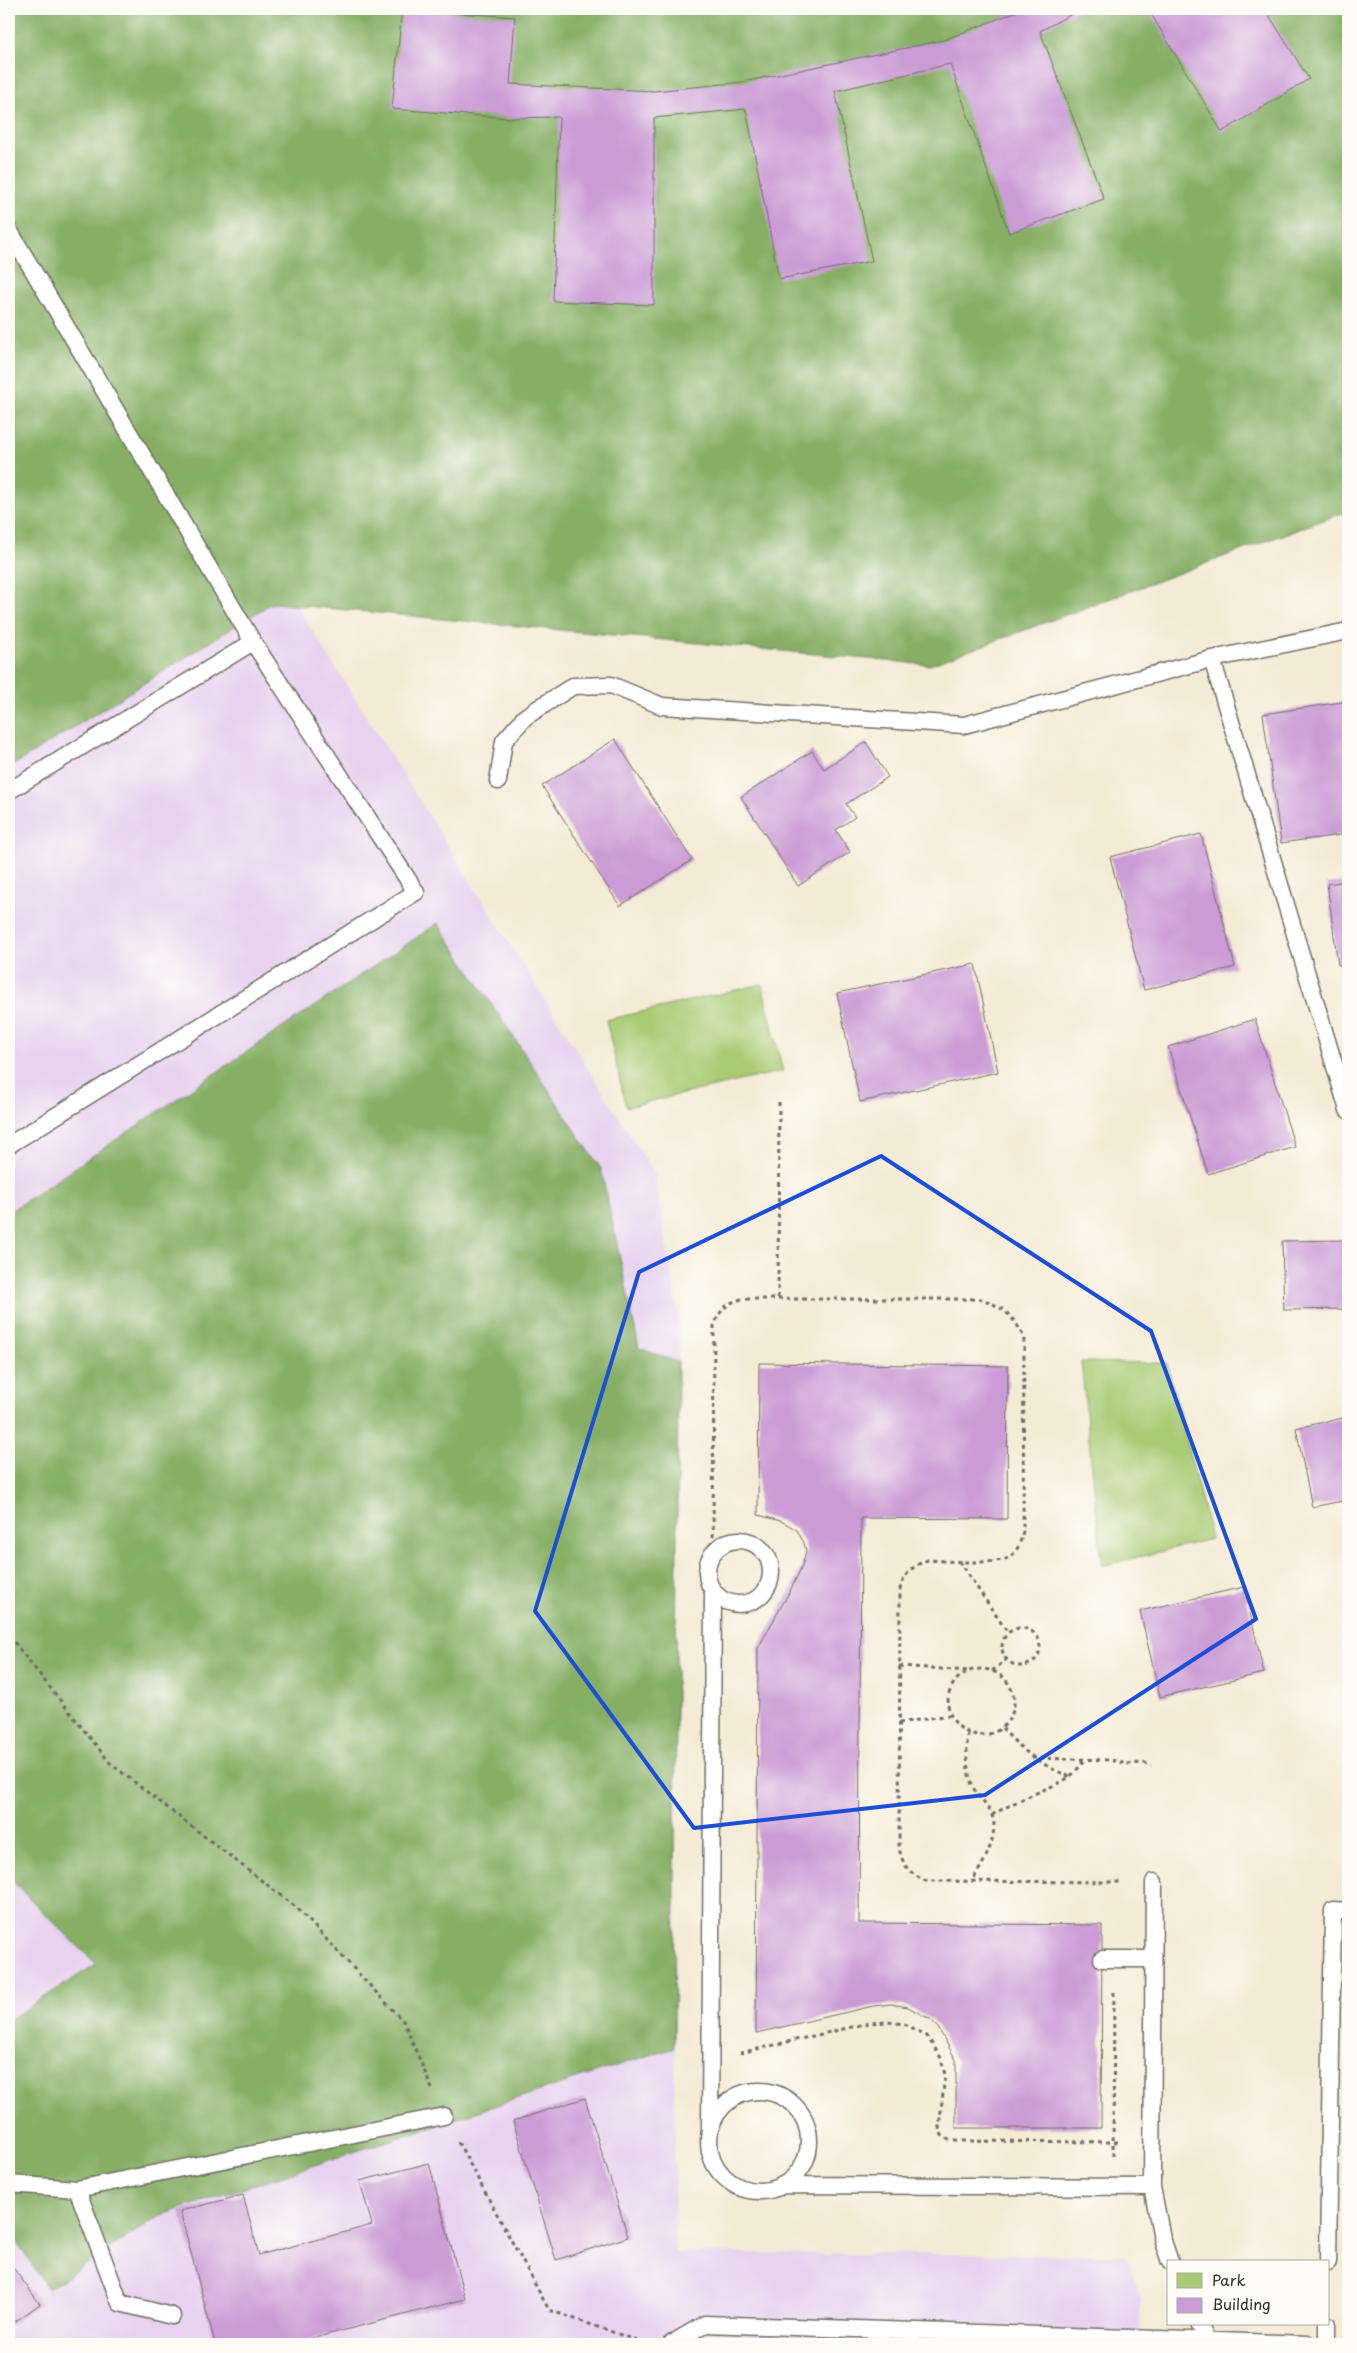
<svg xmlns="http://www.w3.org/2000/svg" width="1357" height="2353" font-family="'Playpen Sans',sans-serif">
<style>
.built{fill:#e7d2ef}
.green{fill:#a9cb73;stroke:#6a7b4f}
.forest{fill:#86af65;stroke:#586d48}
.building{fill:#ca9bd5}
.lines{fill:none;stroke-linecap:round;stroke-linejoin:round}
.lane-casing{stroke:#716e66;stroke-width:19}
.path{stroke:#716e66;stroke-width:3;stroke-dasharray:4 4;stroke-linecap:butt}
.lane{stroke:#fff;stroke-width:16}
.marked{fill:none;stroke:#1d4ed8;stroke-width:4;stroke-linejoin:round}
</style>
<rect width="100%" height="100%" fill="#fdfcf7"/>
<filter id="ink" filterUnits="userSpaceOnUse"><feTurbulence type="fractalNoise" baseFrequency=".02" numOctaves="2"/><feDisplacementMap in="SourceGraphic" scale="10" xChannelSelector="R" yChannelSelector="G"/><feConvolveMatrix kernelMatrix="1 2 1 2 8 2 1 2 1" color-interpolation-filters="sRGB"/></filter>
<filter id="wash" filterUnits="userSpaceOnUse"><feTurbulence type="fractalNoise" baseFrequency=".0096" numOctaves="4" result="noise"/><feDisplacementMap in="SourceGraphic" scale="20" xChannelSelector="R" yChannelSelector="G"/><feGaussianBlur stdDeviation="1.12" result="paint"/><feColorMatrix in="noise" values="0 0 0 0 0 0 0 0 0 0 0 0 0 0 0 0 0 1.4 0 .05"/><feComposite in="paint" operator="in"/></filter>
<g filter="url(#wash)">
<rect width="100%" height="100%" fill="#f4ebd5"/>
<!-- built -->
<path class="built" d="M9,149L654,1173L679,1319L674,2253L1126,2255L1140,2295V2344H9Z"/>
<!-- green -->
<path class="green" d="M762,984L783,1071L626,1107L606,1020Z
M1081,1362L1167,1363L1211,1539L1102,1566Z"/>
<!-- forest -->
<path class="forest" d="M9,9H1348V511L930,665L272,603L9,768Z
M438,923L601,1169L639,1348L678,1362L674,2047L159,2216L48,2289L9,2231V2020L96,1964L9,1878V1212Z"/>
<g id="blocks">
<!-- building -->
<path class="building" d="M402,9L515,17L510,84L654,91L743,82L944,40L1023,9H1081L1040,31L1104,199L1009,233L950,64L835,91L872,261L779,279L746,109L654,118V305L553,301L559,117L510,118L392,109Z
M1148,9H1265L1309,79L1222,132Z
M1348,701V834L1281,843L1263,714Z
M615,739L692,860L620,906L542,786Z
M866,742L888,777L846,804L855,817L836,830L850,852L798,886L741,797L812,751L824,769Z
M1201,834L1235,967L1144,990L1110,857Z
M1348,881V964L1338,965L1327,884Z
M975,964L998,1072L860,1102L837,993Z
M1255,1019L1295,1147L1208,1174L1168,1047Z
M1348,1240V1309L1284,1310L1282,1241Z
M759,1363L1008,1366L1007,1519L861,1518L859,1923L1102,1925L1101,2128H956V2060L937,2026L930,2019L908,2007L891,2004L873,2006L756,2033L758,1648L791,1589L802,1566L806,1551L804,1543L797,1530L781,1521L758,1515Z
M1348,1417V1500L1312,1507L1296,1428Z
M1244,1587L1264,1673L1160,1697L1140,1611Z
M585,2098L628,2237L556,2260L513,2121Z
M429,2163L465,2299L291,2344H215L180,2211L243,2195L259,2255L372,2225L360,2181Z
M9,2262L40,2304L9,2326Z"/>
</g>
</g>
<g filter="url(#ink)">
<use href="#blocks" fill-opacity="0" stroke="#716e66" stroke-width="1"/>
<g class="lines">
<!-- lane casing -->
<g class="lane-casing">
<path id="lane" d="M9,230L253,642
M1212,659L1348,631
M498,781L504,741L525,717L573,686L611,685L662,706L964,725L1212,659L1348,1110
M9,791L253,642L416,892L9,1145
M707 1572a32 32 0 1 1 64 0a32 32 0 1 1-64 0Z
M1102,1959H1153
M709 2141a50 50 0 1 1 100 0a50 50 0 1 1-100 0Z
M710,2131L713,1590
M9,2184L77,2189L444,2116
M783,2185L1152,2187L1154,1882
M1152,2187L1162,2238L1170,2262
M77,2189L120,2303L172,2316
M1328,2262L1333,1910L1348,1911
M1199,2324L1208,2341
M671,2344L705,2324L1308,2344
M1327,2344V2324"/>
</g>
<!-- path -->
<path class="path" d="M778,1298L779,1102
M713,1553L714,1326C719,1311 727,1302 742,1299H982C1003,1307 1015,1317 1024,1338L1023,1531C1021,1541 1018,1552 1008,1558C994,1565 946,1561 928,1560C913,1565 904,1574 900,1589L899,1848C903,1866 909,1874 926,1881L1123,1882
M959,1561L1008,1633
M1002 1647a19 19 0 1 1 38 0a19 19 0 1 1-38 0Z
M9,1636L111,1764L297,1908L404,2022L432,2089
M899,1666L969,1671
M948 1702a33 33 0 1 1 66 0a33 33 0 1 1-66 0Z
M992,1671L1006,1660
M899,1723L950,1715
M1002,1728C1022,1751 1042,1766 1071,1777
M968,1733C966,1750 966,1771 973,1787C978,1797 986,1804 991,1813C1001,1832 983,1867 971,1881
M1032,1758L1111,1760L1127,1764L1145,1763L1151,1766
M992,1815C1006,1807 1020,1800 1034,1794C1055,1784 1073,1781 1084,1759
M740,2053L869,2023L888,2022L905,2024L927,2036L941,2058L945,2075L939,2127C941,2137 944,2139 954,2141L1122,2142
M458,2142L549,2310L641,2342
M1113,2156L1114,1988"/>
<!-- lane -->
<use href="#lane" class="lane"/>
</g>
</g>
<!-- marked area -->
<path class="marked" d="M881,1156L1151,1331L1256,1619L985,1795L694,1828L535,1611L639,1272Z"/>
<!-- margin -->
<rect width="1357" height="2353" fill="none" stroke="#fdfcf7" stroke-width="30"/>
<!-- legend -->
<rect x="1167" y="2260" width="162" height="65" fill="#fdfcf7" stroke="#a9a8a5"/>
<rect x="1177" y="2273" width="25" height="15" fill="#a9cb73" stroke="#a9a8a5"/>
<text x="1212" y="2286" font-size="15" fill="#2b2b2b">Park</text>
<rect x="1177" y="2298" width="25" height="15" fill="#ca9bd5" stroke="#a9a8a5"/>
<text x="1212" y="2310" font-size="15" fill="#2b2b2b">Building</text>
</svg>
